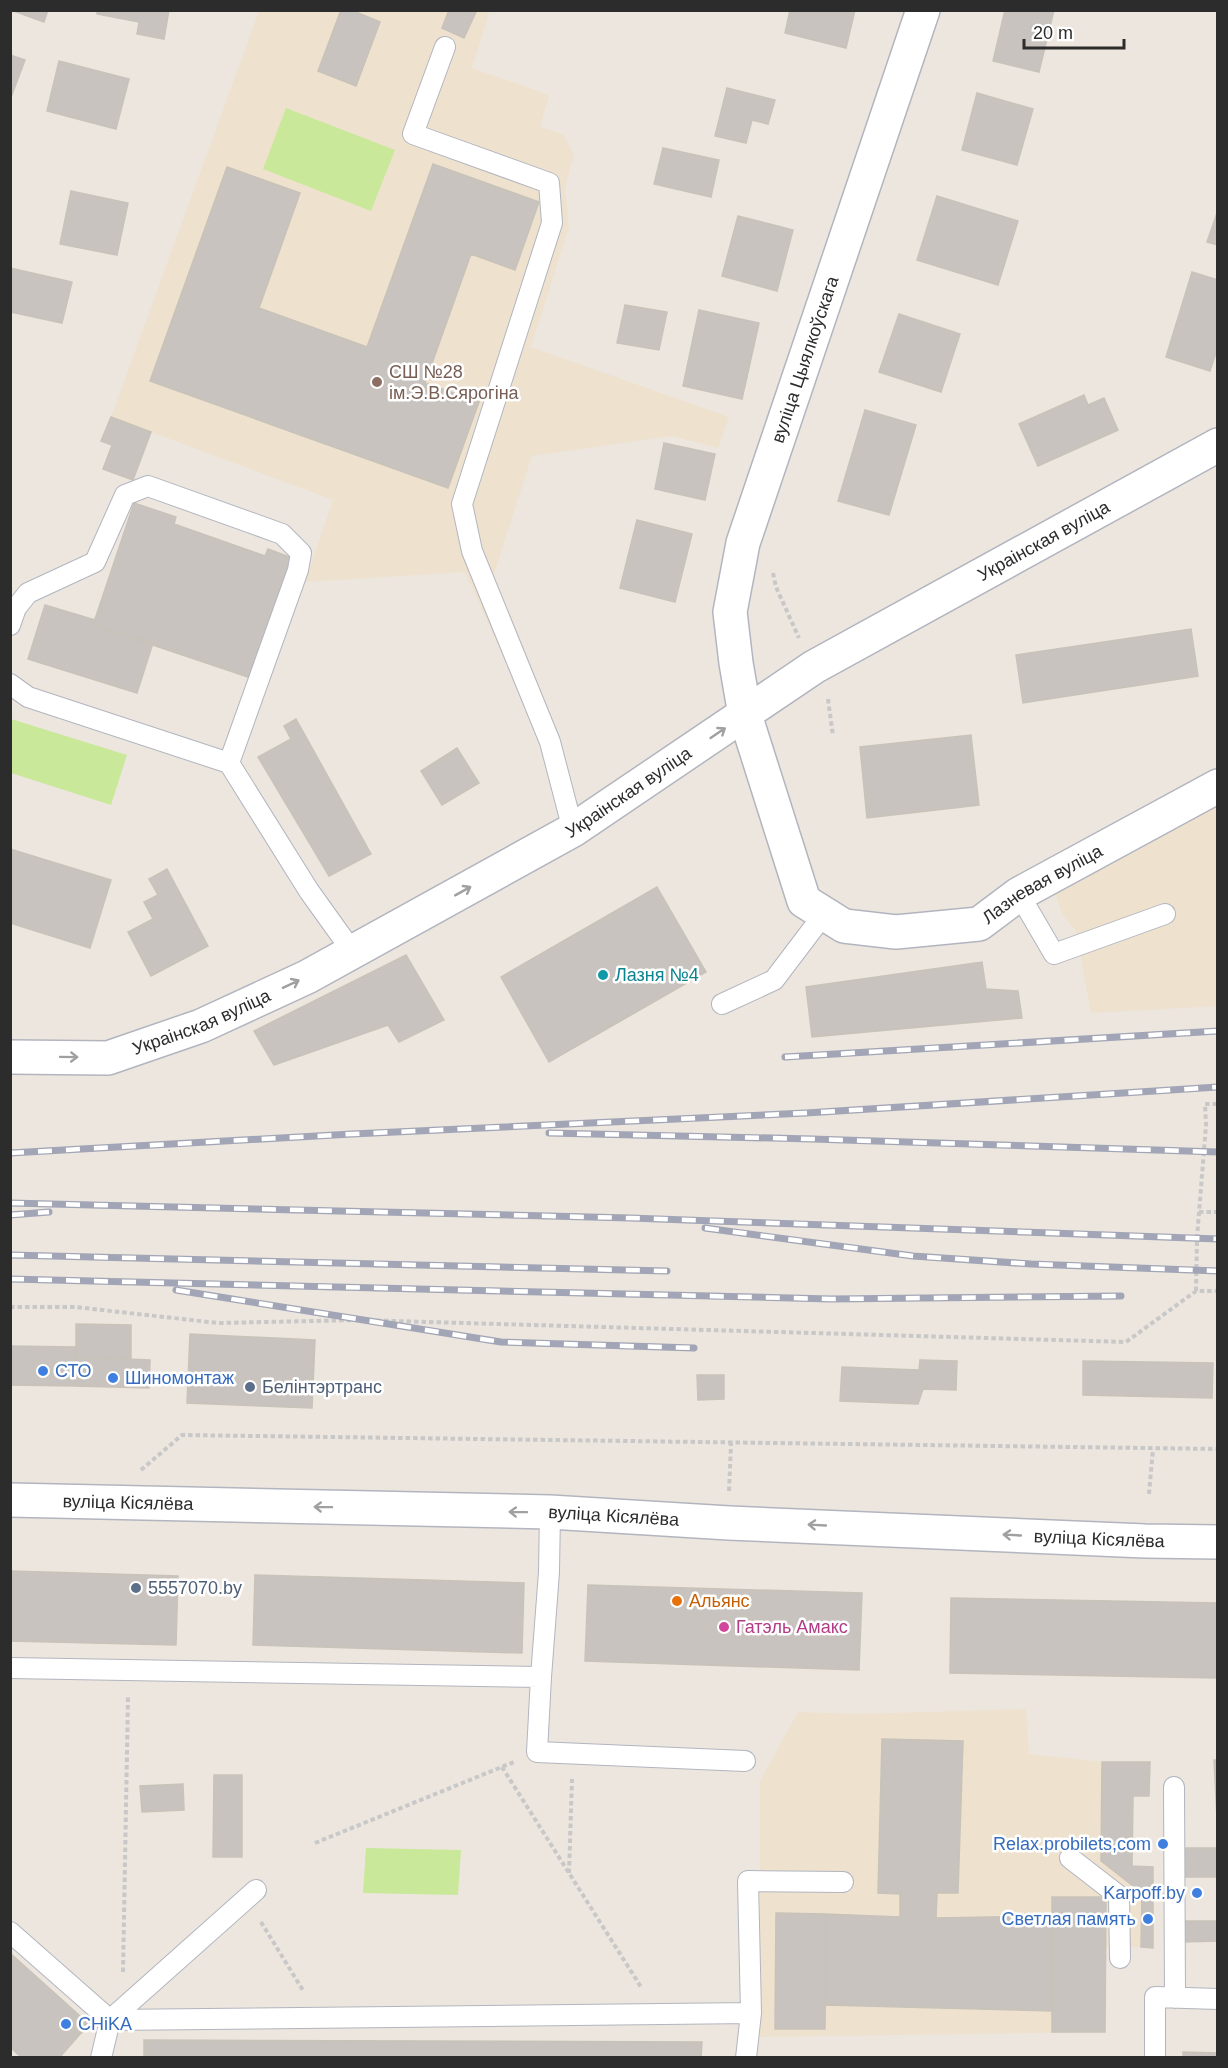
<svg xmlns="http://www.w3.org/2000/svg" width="1228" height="2068" font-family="Helvetica,sans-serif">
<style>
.education{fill:#eee2cf}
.pitch{fill:#c9e899}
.building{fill:#c8c3be;stroke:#c8c2b8;stroke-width:1.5}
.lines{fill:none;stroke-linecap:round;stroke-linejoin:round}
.lane-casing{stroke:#b2b5bf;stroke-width:22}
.street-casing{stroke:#b2b5bf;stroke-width:36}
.secondary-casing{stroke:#b2b5bf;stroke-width:36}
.path{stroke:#c8c8c8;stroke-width:4;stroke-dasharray:4.5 3;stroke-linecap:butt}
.lane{stroke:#fff;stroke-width:20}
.street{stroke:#fff;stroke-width:33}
.secondary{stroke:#fff;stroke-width:33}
.rail-casing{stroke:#a1a5b5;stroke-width:7}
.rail{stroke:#fff;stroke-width:4.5;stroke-dasharray:14;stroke-linecap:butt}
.oneway{stroke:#a0a0a0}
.education-dot{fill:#8d6e63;stroke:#fff;stroke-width:2}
.culture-dot{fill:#0f9aa8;stroke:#fff;stroke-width:2}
.shop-dot{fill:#3f7fe0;stroke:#fff;stroke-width:2}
.service-dot{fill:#5c6f8a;stroke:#fff;stroke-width:2}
.food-dot{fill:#e8710a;stroke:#fff;stroke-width:2}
.hotel-dot{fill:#d1479c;stroke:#fff;stroke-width:2}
.labels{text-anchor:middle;stroke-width:5;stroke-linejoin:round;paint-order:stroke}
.street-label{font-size:18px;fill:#2c2c2c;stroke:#fff}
.education-label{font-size:18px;fill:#785e54;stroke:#fff;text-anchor:start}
.culture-label{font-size:18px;fill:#0d838f;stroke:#fff;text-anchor:start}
.shop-label{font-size:18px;fill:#366cbe;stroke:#fff;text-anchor:start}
.service-label{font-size:18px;fill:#4e5e75;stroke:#fff;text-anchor:start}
.food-label{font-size:18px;fill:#c56008;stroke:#fff;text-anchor:start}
.hotel-label{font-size:18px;fill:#b23c85;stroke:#fff;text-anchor:start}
</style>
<rect width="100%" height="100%" fill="#ede6de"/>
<!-- education -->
<path class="education" d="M490,10L472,68L549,95L540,127L563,134L574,155L565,188L569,227L531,347L729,417L718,448L672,436L532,456L494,574L560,738L542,743L465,572L305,582L333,500L111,417L259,11Z
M1217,803V1006L1091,1013L1076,931L1061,913L1056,894L1076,879Z
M1026,1709L1029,1754L1102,1762L1101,1861L1142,1893L1141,1947H1106L1105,2032L760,2037V1781L798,1712L856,1714Z"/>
<!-- pitch -->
<path class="pitch" d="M286,108L395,150L371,211L263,169Z
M11,719L127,755L111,805L11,773Z
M366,1848L461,1850L458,1895L363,1893Z"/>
<!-- building -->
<path class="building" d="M11,10H48L44,22Z
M97,10H169L164,39L137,34L139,22L97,14Z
M341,10H351L380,22L356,86L318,71Z
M449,10H471L476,12L464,38L442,28Z
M790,10H855L846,48L785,33Z
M1005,10H1054L1039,72L993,61Z
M10,55L25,60L10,100Z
M59,61L129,79L116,129L47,111Z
M727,88L775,100L768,124L752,120L746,143L715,136Z
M977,93L1033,109L1017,165L962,150Z
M663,148L719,160L711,197L654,184Z
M433,164L539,202L515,270L471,254L425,383L479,402L448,488L150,381L227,167L300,193L259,308L367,347Z
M71,191L128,203L117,255L60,244Z
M937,196L1018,221L998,285L917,260Z
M1218,210V245L1207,242Z
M738,216L793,230L777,291L722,276Z
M10,268L72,282L62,323L10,312Z
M1192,272L1218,280V347L1210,371L1166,357Z
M625,305L667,312L659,350L617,343Z
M699,310L759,323L742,399L683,386Z
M899,314L960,334L941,392L879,372Z
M1084,395L1088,405L1104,398L1118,430L1038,466L1019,424Z
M865,410L916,425L889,515L838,501Z
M111,417L151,432L133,480L103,469L112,445L101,441Z
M664,443L715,454L705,500L655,489Z
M134,503L176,517L174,524L265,556L268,549L292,558L251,678L93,625Z
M637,520L692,534L675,602L620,588Z
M45,605L95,620L93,625L153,643L137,693L28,659Z
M1191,629L1198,676L1023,703L1016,655Z
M296,719L371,854L329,876L258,757L291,739L284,726Z
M971,735L979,805L867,818L860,747Z
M457,748L479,783L442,805L421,771Z
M10,849L111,880L90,948L10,923Z
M167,869L208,946L151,976L128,932L153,919L144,902L158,895L149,879Z
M657,887L706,972L549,1062L501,977Z
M406,955L444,1020L399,1042L388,1025L274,1065L254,1031Z
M982,962L986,989L1018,991L1022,1018L812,1037L806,987Z
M76,1324L131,1325V1359L76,1357Z
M190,1334L315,1340L312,1408L187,1403Z
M10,1346L76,1347L75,1386L10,1385Z
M76,1357L150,1360L149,1388L75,1386Z
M920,1360L957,1361L956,1390L923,1389L918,1404L840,1401L842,1367L919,1370Z
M1083,1361L1213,1363L1212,1398L1083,1395Z
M697,1375H724V1399L698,1400Z
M10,1571L178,1576L176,1645L10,1641Z
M255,1575L524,1583L522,1653L253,1645Z
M588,1585L862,1593L859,1670L585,1661Z
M951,1598L1218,1603V1678L950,1673Z
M882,1739L963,1741L958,1893H937L936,1918L1052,1916V2011L825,2005L826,1914L900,1917V1894L878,1893Z
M1214,1760H1218V1818H1217Z
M1102,1762H1150L1149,1796H1133L1132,1866L1153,1867V1948L1141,1947L1142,1893L1101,1861Z
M214,1775H242V1857H213Z
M183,1784L184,1810L142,1812L140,1786Z
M1183,1848H1218V1877H1183Z
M1052,1897H1106L1105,2032H1052Z
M776,1913L826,1914L825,2029H775Z
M1184,1921H1218V1941L1183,1942Z
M10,1953L89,2024L59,2058H22L10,2047Z
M144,2040L702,2042L701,2058H144Z
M1183,2052L1218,2053V2058H1183Z"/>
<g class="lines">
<!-- lane casing -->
<g class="lane-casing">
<path id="lane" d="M445,47L413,134L549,183L552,223L462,504L472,551L550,742L573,830
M10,625L16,608L28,593L95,562L125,495L148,486L282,534L301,553L298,570L229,763
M10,684L28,697L229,763L309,891L352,951
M1019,894L1054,954L1165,914
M722,1004L774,980L824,914
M10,1668L541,1677L549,1572L550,1512
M541,1677L537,1752L745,1761
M1174,1787L1175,1998
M1070,1858L1119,1896L1120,1958
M10,1932L110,2020L101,2058
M751,2013L748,1881L843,1882
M110,2020L751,2013L746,2058
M110,2020L256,1890
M1155,2058V1997L1218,1999"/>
</g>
<!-- street casing -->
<g class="street-casing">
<g id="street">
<path id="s1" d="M745,715L804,901L844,926L896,932L979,924L1019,894L1218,786"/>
</g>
</g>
<!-- secondary casing -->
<g class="secondary-casing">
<g id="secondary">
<path id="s2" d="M745,715L736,663L730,612L743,543L923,10"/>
<path id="s3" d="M10,1057L108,1058L201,1026L307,977L573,830L814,667L1218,445"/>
<path id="s4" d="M10,1500L550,1512L729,1523L1145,1541L1218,1542"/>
</g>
</g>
<!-- path -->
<path class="path" d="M773,573L776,587L799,638
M828,699L833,736
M1199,1212H1218
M1196,1291L1197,1238L1206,1125L1205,1104H1218
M10,1307H75L218,1323L359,1320L1126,1342L1196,1291H1218
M141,1470L182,1435L1218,1449
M729,1491L731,1443
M1149,1494L1153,1449
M502,1767L641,1987
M315,1843L514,1762
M569,1873L572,1779
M261,1922L304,1992
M123,1972L128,1697"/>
<!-- lane -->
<use href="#lane" class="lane"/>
<!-- street -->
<use href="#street" class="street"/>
<!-- secondary -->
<use href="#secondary" class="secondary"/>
<!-- rail casing -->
<g class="rail-casing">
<path id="rail" d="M785,1057L1218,1031
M549,1133L812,1139L1218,1152
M10,1153L352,1134L806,1113L1218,1087
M10,1203L630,1218L1218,1239
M10,1215L49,1212
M705,1228L913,1256L1031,1264L1218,1271
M10,1255L667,1271
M10,1279L831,1299L1121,1296
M176,1290L501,1342L694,1348"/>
</g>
<!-- rail -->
<use href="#rail" class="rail"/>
</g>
<!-- one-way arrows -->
<defs><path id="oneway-shaft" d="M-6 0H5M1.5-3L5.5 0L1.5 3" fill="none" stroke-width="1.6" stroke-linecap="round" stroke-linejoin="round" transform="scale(1.5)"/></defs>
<g class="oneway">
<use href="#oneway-shaft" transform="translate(718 733) rotate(-34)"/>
<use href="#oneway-shaft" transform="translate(463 891) rotate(-29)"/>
<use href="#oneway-shaft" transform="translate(291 984) rotate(-25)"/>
<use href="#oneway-shaft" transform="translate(69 1057) rotate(1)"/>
<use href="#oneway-shaft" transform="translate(323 1507) rotate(-179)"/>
<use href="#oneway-shaft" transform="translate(518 1512) rotate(-179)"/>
<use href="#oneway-shaft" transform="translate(817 1525) rotate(-177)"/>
<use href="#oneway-shaft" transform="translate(1012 1535) rotate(-177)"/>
</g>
<!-- markers -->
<circle class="education-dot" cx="377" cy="382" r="6"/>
<circle class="culture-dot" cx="603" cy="975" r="6"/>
<g class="shop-dot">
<circle cx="43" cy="1371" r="6"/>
<circle cx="113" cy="1378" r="6"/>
<circle cx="1163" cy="1844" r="6"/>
<circle cx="1197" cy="1893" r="6"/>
<circle cx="1148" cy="1919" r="6"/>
<circle cx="66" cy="2024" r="6"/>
</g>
<g class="service-dot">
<circle cx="250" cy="1387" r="6"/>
<circle cx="136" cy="1588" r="6"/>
</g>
<circle class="food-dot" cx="677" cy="1601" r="6"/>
<circle class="hotel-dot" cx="724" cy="1627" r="6"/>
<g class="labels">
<!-- street labels -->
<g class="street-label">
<text dy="6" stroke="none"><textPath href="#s2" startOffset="368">вуліца Цыялкоўскага</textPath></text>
<text dy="6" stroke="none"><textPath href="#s3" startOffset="1170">Украінская вуліца</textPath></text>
<text dy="6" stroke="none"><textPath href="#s3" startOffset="684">Украінская вуліца</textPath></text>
<text dy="6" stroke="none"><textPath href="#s1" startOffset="453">Лазневая вуліца</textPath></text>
<text dy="6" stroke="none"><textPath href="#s3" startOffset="198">Украінская вуліца</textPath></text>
<text dy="6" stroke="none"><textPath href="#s4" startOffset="118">вуліца Кісялёва</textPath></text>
<text dy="6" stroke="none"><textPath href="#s4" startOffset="604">вуліца Кісялёва</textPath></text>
<text dy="6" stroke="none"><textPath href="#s4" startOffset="1090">вуліца Кісялёва</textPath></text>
</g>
<!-- education labels -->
<g class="education-label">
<text x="389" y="378">СШ №28<tspan x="389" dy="21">ім.Э.В.Сярогіна</tspan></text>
</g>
<!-- culture labels -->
<g class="culture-label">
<text x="615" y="981">Лазня №4</text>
</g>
<!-- shop labels -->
<g class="shop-label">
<text x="55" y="1377">СТО</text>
<text x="125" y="1384">Шиномонтаж</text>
<text x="1151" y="1850" text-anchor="end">Relax.probilets,com</text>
<text x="1185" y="1899" text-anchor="end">Karpoff.by</text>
<text x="1136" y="1925" text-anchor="end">Светлая память</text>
<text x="78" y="2030">CHiKA</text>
</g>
<!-- service labels -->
<g class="service-label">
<text x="262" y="1393">Белінтэртранс</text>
<text x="148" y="1594">5557070.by</text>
</g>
<!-- food labels -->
<g class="food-label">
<text x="689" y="1607">Альянс</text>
</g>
<!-- hotel labels -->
<g class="hotel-label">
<text x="736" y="1633">Гатэль Амакс</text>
</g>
</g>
<!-- border -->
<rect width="1228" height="2068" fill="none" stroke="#2c2c2c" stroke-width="24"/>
<!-- scale -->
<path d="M1024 39v9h100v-9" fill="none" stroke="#2c2c2c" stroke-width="3"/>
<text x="1033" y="39" font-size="18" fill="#2c2c2c" stroke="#ffffff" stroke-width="4.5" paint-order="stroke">20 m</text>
</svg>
